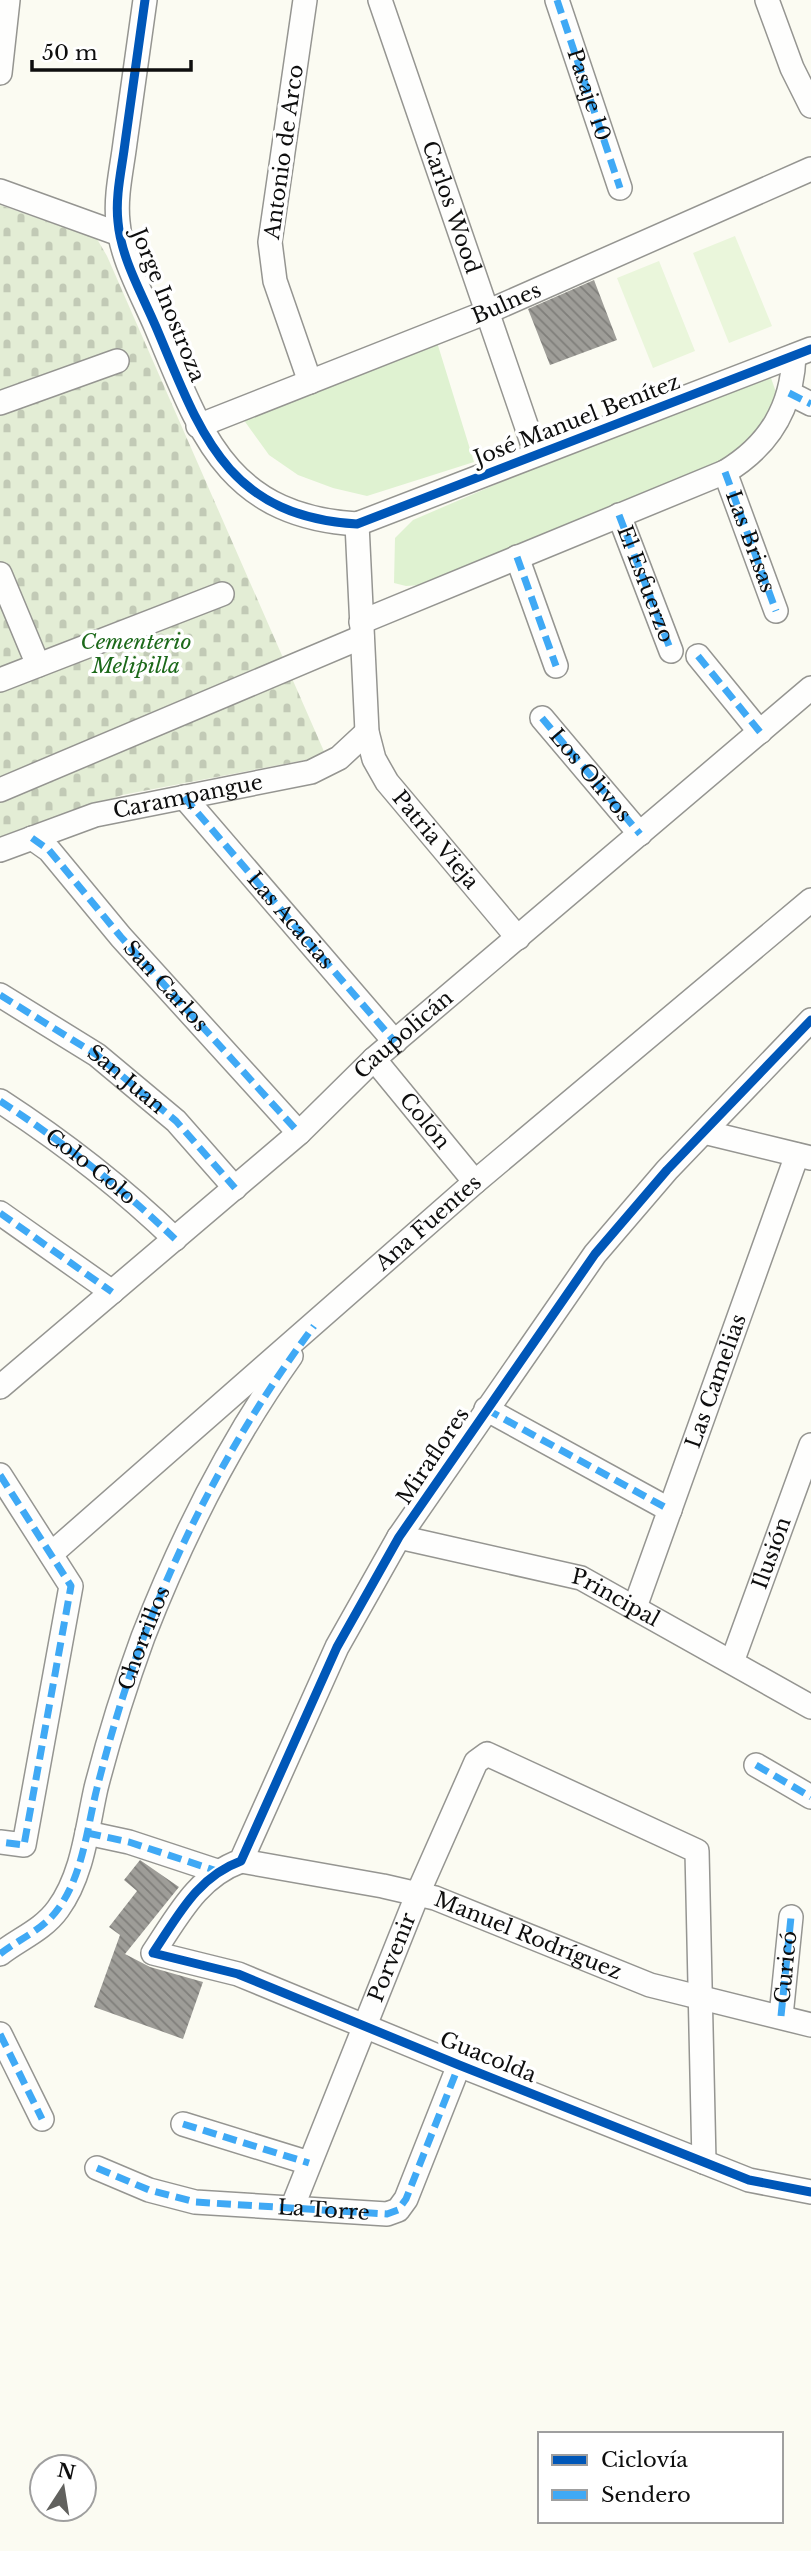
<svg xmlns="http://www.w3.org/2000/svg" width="811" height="2551" font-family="'Libre Baskerville',serif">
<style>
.grass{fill:#dff2d1}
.cemetery{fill:url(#cemetery-stones)}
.pitch{fill:#eaf6db}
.building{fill:url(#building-back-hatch)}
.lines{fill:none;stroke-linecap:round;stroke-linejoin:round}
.minor-casing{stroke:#959591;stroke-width:26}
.minor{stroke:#fefefd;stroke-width:23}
.quiet{stroke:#3fa9f5;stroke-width:7;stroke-dasharray:14 7;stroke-linecap:butt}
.cycleway-casing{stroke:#fff;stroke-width:13}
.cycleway{stroke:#0057b8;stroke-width:9}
.labels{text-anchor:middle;stroke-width:7;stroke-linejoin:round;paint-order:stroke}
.street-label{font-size:21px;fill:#0e0e0e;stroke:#fff}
.park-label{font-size:21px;font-style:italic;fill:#1c691a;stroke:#fff}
</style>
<defs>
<pattern id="cemetery-stones" width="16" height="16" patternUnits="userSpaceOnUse" patternTransform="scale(1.75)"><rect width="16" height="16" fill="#e3edd5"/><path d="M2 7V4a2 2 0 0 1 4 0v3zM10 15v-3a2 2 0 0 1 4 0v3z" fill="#c2cab6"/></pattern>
<pattern id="building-back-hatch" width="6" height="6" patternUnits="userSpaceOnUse" patternTransform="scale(1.75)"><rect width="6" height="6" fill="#9e9d98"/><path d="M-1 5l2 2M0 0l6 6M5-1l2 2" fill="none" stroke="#7f7e7a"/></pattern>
</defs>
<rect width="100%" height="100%" fill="#fbfbf2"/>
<!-- grass -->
<path class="grass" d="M436,339L474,462L367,496L333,488L298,475L269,455L238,412Z
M771,378L778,398L755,437L730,456L638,501L421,585L406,586L394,583L395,538L413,520L578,449Z"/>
<!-- cemetery -->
<path class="cemetery" d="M0,205L97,239L107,256L326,756L122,795L0,841Z"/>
<!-- pitch -->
<path class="pitch" d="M735,236L772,326L729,343L693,253Z
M659,261L695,351L653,368L617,278Z"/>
<!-- building -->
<path class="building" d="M594,280L617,340L550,365L528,309Z
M140,1860L179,1887L125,1954L150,1967L203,1982L183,2039L94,2007L120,1935L109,1927L137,1891L124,1880Z"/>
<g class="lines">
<!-- minor casing -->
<g class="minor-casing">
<g id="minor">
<path d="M145,0C138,48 132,95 125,143C122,168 115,196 118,222C121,258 142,294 156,327C200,431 225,516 357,524L811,349"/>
<path d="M305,0L270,242L275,281L310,382"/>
<path id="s1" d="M380,0L536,454"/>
<path d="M557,0L620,188"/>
<path d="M767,0L792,68L811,106"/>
<path d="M0,73L8,0"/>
<path d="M0,191L119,234"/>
<path d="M789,393L811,404"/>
<path d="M0,403L117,361"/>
<path id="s2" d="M198,426L487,312L811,169"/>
<path d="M725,472L776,611"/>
<path id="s3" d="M619,515L671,651"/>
<path id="s4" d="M357,524L367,732L374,759L387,782L518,938"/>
<path d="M517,557L556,666"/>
<path d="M0,574L38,665"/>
<path d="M361,622L725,472C770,445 792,407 794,356"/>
<path d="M698,656L760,732"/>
<path d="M0,680L222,594"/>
<path d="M542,718L640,834"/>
<path d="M0,790L362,637"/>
<path id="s5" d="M184,797L395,1042"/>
<path d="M32,838L49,850L121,937L299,1133"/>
<path id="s6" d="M0,850L95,815L311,772L339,758L367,732"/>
<path id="s7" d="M0,995L97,1055L176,1121L235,1188"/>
<path d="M811,1020L667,1170L595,1254L399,1537L337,1647L241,1861C197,1877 178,1916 153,1953L238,1974L459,2065L749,2180L811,2192"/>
<path id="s8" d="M374,1059L475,1182"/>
<path d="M0,1101C63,1142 121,1187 175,1239"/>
<path d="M704,1132L811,1158"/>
<path d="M0,1213L112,1292"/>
<path id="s9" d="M0,1387L299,1133L374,1059L811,688"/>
<path d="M486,1409L670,1510"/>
<path d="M0,1475L71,1586L24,1845L0,1842"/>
<path id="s10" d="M399,1537L581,1578L811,1707"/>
<path id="s11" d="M51,1554L475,1182L811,900"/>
<path id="s12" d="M635,1607L797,1155"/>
<path id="s13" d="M732,1662L811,1445"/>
<path d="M756,1765L811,1797"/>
<path d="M87,1833L129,1842L217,1871"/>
<path id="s14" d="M241,1861L383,1886L435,1898L650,1985L811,2025"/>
<path d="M0,1954C19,1939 43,1930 58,1909C83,1875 87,1828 96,1788C109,1737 125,1686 143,1637C182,1537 229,1443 291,1356"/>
<path d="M781,2016L791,1917"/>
<path d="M0,2034L42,2119"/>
<path d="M183,2124L309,2163"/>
<path id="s15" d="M97,2168L149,2190L195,2202L387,2214L398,2210L406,2199L459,2065"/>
<path id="s16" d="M292,2208L418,1893L476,1762L487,1754L697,1851L704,2162"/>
</g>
</g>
<!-- minor -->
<use href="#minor" class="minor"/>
<!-- quiet -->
<g class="quiet">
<path id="s17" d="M557,0L620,188"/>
<path d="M789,393L811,404"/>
<path id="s18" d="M725,472L776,611"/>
<path d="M619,515L671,651"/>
<path d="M517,557L556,666"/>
<path d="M698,656L760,732"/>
<path id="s19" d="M542,718L640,834"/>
<path d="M184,797L395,1042"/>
<path id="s20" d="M32,838L49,850L121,937L299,1133"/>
<path d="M0,995L97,1055L176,1121L235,1188"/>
<path id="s21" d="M0,1101C63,1142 121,1187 175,1239"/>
<path d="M0,1213L112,1292"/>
<path d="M486,1409L670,1510"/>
<path d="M0,1475L71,1586L24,1845L0,1842"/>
<path d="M756,1765L811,1797"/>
<path d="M87,1833L129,1842L217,1871"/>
<path id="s22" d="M0,1954C19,1939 43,1930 58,1909C83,1875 87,1828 97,1788C110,1737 125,1686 144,1636C187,1524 242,1422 314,1326"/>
<path id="s23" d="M781,2016L791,1917"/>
<path d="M0,2034L42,2119"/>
<path d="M183,2124L309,2163"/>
<path d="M97,2168L149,2190L195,2202L387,2214L398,2210L406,2199L459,2065"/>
</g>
<!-- cycleway casing -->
<g class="cycleway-casing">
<path id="cycleway" d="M145,0C138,48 132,95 125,143C122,168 115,196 118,222C121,258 142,294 156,327C200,431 225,516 357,524L811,349
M811,1020L667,1170L595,1254L399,1537L337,1647L241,1861C197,1877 178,1916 153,1953L238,1974L459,2065L749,2180L811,2192"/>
</g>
<!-- cycleway -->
<use href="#cycleway" class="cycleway"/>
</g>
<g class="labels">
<!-- street labels -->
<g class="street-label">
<text dy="7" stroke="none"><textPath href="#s17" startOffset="100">Pasaje 10</textPath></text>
<text transform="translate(284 152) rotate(-82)" y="7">Antonio de Arco</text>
<text dy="7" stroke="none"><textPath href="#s1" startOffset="219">Carlos Wood</textPath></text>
<text dy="7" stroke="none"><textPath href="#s2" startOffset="332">Bulnes</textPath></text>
<text transform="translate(168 305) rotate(68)" y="7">Jorge Inostroza</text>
<text transform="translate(577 420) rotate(-21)" y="7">José Manuel Benítez</text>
<text dy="7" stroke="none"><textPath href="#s18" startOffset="74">Las Brisas</textPath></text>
<text dy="7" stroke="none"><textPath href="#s3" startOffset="74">El Esfuerzo</textPath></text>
<text dy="7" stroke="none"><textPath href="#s19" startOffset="75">Los Olivos</textPath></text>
<text dy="7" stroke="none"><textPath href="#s6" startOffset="196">Carampangue</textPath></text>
<text dy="7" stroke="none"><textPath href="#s4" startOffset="338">Patria Vieja</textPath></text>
<text dy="7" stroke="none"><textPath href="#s5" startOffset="163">Las Acacias</textPath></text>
<text dy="7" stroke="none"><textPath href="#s20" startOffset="200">San Carlos</textPath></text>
<text dy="7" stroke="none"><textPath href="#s9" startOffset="536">Caupolicán</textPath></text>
<text dy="7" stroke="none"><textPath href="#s7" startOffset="152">San Juan</textPath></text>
<text dy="7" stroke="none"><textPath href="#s8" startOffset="80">Colón</textPath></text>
<text dy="7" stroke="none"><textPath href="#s21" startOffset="112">Colo Colo</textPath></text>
<text dy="7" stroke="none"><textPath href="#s11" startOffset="502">Ana Fuentes</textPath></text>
<text dy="7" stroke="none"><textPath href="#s12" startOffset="240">Las Camelias</textPath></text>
<text transform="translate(433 1456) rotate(-56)" y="7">Miraflores</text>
<text dy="7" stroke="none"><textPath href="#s13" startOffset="116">Ilusión</textPath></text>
<text dy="7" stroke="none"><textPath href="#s10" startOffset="226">Principal</textPath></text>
<text dy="7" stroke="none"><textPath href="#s22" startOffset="359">Chorrillos</textPath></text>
<text dy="7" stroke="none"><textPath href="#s14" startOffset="298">Manuel Rodríguez</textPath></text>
<text dy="7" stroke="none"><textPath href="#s16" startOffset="270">Porvenir</textPath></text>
<text dy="7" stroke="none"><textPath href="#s23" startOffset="49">Curicó</textPath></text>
<text transform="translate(488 2057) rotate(22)" y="7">Guacolda</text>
<text dy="7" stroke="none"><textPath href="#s15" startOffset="233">La Torre</textPath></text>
</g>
<!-- park labels -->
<g class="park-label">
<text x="136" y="649">Cementerio<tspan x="136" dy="24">Melipilla</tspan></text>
</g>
</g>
<!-- legend -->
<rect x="538" y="2432" width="245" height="91" fill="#ffffff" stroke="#9f9f9f" stroke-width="2"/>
<rect x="552" y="2455" width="35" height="10" fill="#0057b8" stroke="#9f9f9f" stroke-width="2"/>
<text x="601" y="2467" font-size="21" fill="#0e0e0e">Ciclovía</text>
<rect x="552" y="2490" width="35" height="10" fill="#3fa9f5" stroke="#9f9f9f" stroke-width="2"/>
<text x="601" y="2502" font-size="21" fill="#0e0e0e">Sendero</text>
<!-- north arrow -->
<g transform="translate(63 2488) rotate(12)"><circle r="33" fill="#ffffff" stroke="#9f9f9f" stroke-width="2"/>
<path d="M0-5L12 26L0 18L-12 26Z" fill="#61615e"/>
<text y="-10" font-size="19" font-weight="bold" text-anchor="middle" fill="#0e0e0e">N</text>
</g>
<!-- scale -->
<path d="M32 60v10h159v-10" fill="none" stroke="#0e0e0e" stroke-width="3.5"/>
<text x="42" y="60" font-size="21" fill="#0e0e0e" stroke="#ffffff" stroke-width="5" paint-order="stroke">50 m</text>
</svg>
